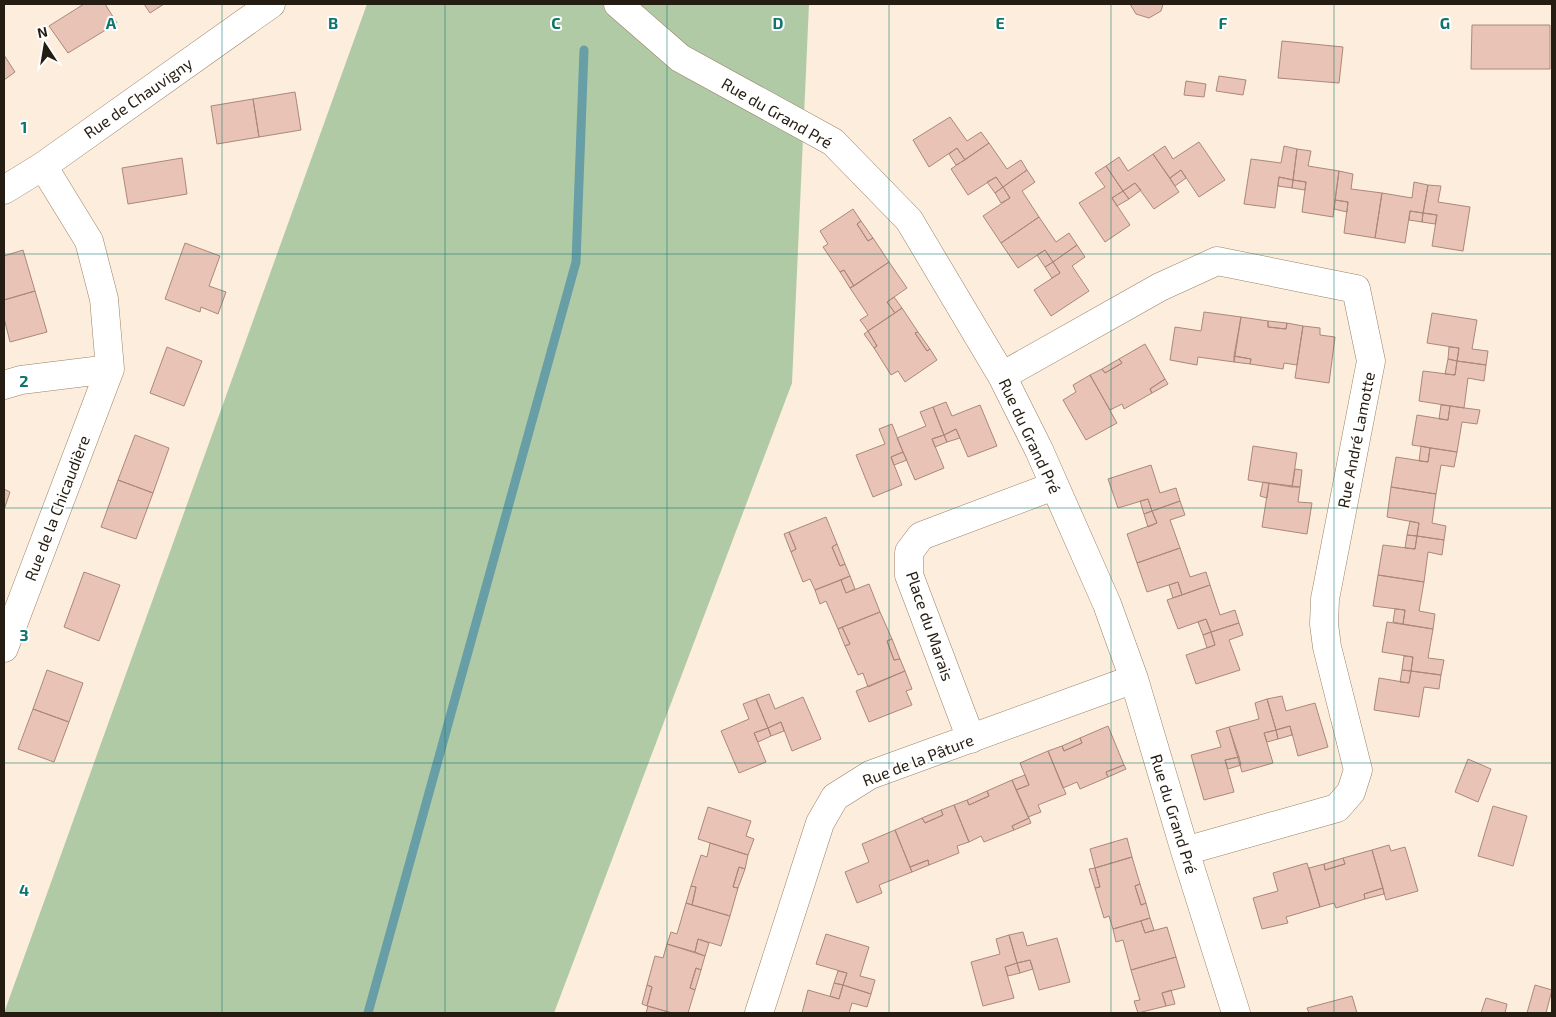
<svg xmlns="http://www.w3.org/2000/svg" width="1556" height="1017" font-family="'Exo 2',sans-serif">
<style>
.green{fill:#b0caa6}
.lines{fill:none;stroke-linecap:round;stroke-linejoin:round}
.stream{stroke:#689ea6;stroke-width:9}
.building{fill:#e9c3b5;stroke:#ab887a}
.street-casing{stroke:#998267;stroke-width:29}
.street{stroke:#fff;stroke-width:28}
.grid{fill:none;stroke:#0f766e;stroke-width:1;stroke-opacity:0.55}
.labels{text-anchor:middle;stroke-width:4;stroke-linejoin:round;paint-order:stroke}
.street-label{font-size:16px;fill:#261d12;stroke:#fff}
.grid-label{font-size:16px;text-anchor:middle;font-weight:bold;fill:#0f766e;stroke:#fff;stroke-width:4;stroke-linejoin:round;paint-order:stroke}
</style>
<rect width="100%" height="100%" fill="#fdeddc"/>
<!-- green -->
<path class="green" d="M367,4H809L792,383L554,1013H4Z"/>
<g class="lines">
<!-- stream -->
<path class="stream" d="M368,1013L576,262L584,50"/>
</g>
<!-- building -->
<path class="building" d="M84,4H105L117,23L68,53L49,26Z
M144,4H164L150,13Z
M1130,4H1163L1161,11L1149,18L1136,14Z
M1472,25H1550V69H1471Z
M1282,41L1343,47L1339,83L1278,78Z
M4,55L15,72L4,80Z
M1219,76L1246,80L1243,95L1216,91Z
M1186,81L1206,84L1204,97L1184,95Z
M295,92L301,130L259,137L253,99Z
M253,99L259,137L217,144L211,106Z
M950,117L967,141L981,132L989,143L965,160L957,148L929,167L913,140Z
M1199,142L1225,180L1199,197L1181,170L1170,178L1153,154L1165,146L1173,159Z
M989,143L1007,169L1021,160L1027,170L1003,187L996,177L968,195L951,169Z
M1284,146L1297,149L1293,180L1279,177L1275,208L1244,204L1251,159L1281,163Z
M957,148L965,160L956,165L949,154Z
M1297,149L1311,151L1308,166L1339,171L1333,217L1302,212L1306,182L1293,180Z
M1153,154L1179,192L1154,209L1135,183L1123,191L1106,166L1119,157L1128,171Z
M182,158L187,194L128,204L122,168Z
M1106,166L1123,191L1112,198L1130,225L1105,242L1079,203L1105,187L1095,173Z
M1027,170L1035,182L1022,191L1039,217L1001,243L983,216L1010,198L1003,187Z
M1181,170L1186,178L1175,186L1170,178Z
M1339,171L1353,174L1351,189L1382,193L1375,238L1344,233L1348,202L1335,200Z
M996,177L1003,187L995,193L987,182Z
M1279,177L1293,180L1292,188L1278,186Z
M1293,180L1306,182L1305,190L1292,188Z
M1414,182L1428,185L1423,213L1410,211L1405,243L1375,238L1382,193L1412,198Z
M1135,183L1141,190L1129,199L1123,191Z
M1428,185L1441,186L1438,202L1470,207L1463,251L1432,246L1437,215L1423,213Z
M1003,187L1010,198L1001,203L995,193Z
M1123,191L1129,199L1117,206L1112,198Z
M1335,200L1348,202L1347,212L1334,209Z
M853,209L861,221L857,224L868,241L873,238L889,262L854,286L844,270L840,272L823,247L828,244L820,231Z
M1410,211L1423,213L1422,222L1409,220Z
M1423,213L1437,215L1435,224L1422,222Z
M1039,217L1056,242L1069,233L1077,245L1053,262L1045,250L1018,268L1001,243Z
M861,221L873,238L868,241L857,224Z
M185,243L220,256L209,286L226,292L218,314L201,307L200,312L165,299Z
M1077,245L1085,257L1072,266L1089,291L1051,316L1034,290L1060,273L1053,262Z
M23,250L35,291L4,300V256Z
M1045,250L1053,262L1045,267L1037,255Z
M889,262L907,288L887,302L895,313L868,331L860,320L868,315L850,288Z
M1053,262L1060,273L1052,278L1045,267Z
M844,270L854,286L850,288L840,272Z
M35,291L47,332L10,342L4,318V300Z
M894,297L902,308L895,313L887,302Z
M902,308L918,332L915,333L927,351L930,349L937,360L905,382L898,371L891,375L874,348L877,346L868,331Z
M1204,312L1241,317L1234,362L1198,357L1197,365L1170,360L1175,327L1201,331Z
M1432,313L1477,320L1472,349L1488,351L1486,365L1457,361L1459,348L1427,343Z
M1241,317L1268,321V327L1286,329L1287,323L1303,326L1297,365L1284,363L1283,369L1250,364L1251,359L1234,356Z
M1268,321L1287,323L1286,329L1268,327Z
M1303,326L1320,328V335L1335,337L1329,383L1295,378Z
M868,331L877,346L874,348L864,334Z
M918,332L930,349L927,351L915,333Z
M1145,344L1165,379L1150,389L1152,393L1124,409L1122,404L1110,410L1090,375L1102,369L1105,373L1122,363L1119,359Z
M167,347L202,361L184,406L150,393Z
M1449,347L1459,348L1457,361L1448,359Z
M1234,356L1251,359L1250,364L1234,362Z
M1119,359L1122,363L1105,373L1102,369Z
M1448,359L1457,361L1455,375L1445,374Z
M1457,361L1486,365L1484,381L1468,378L1464,408L1419,401L1423,371L1455,375Z
M1090,375L1117,423L1086,440L1063,400L1076,392L1073,385Z
M1165,379L1168,384L1152,393L1150,389Z
M946,402L952,416L980,405L997,446L968,457L956,429L944,435L933,407Z
M1441,405L1450,406L1448,420L1439,419Z
M1450,406L1480,410L1477,424L1462,422L1457,452L1412,445L1417,415L1448,420Z
M933,407L944,435L932,439L944,468L915,480L897,438L926,426L920,412Z
M892,424L903,452L891,457L902,485L873,497L856,455L885,444L879,429Z
M956,429L960,438L947,442L944,435Z
M135,435L169,448L153,493L118,480Z
M944,435L947,442L935,447L932,439Z
M1253,446L1297,453L1292,487L1248,480Z
M1421,446L1430,448L1428,462L1419,461Z
M1430,448L1457,452L1454,467L1441,465L1436,494L1391,487L1396,457L1428,462Z
M903,452L907,460L894,465L891,457Z
M1151,465L1160,493L1176,488L1180,501L1152,511L1148,499L1118,508L1108,479Z
M1295,469L1302,470L1300,487H1292Z
M118,480L153,493L136,539L101,527Z
M1263,482L1269,483L1267,498L1260,496Z
M1269,483L1300,487L1298,502L1312,503L1307,534L1262,527Z
M1391,487L1436,494L1432,523L1446,526L1444,540L1417,536L1419,523L1387,517Z
M4,489L10,492L4,510Z
M1148,499L1152,511L1144,514L1140,501Z
M1180,501L1185,515L1170,520L1180,548L1137,563L1127,534L1157,523L1152,511Z
M1152,511L1157,523L1148,527L1144,514Z
M826,517L837,544L832,547L840,566L845,564L850,576L815,590L810,579L803,582L791,552L796,549L789,532Z
M1410,521L1419,523L1417,536L1407,535Z
M789,532L796,549L791,552L784,534Z
M1407,535L1417,536L1415,549L1405,548Z
M1417,536L1444,540L1442,555L1428,552L1424,582L1378,575L1383,545L1415,549Z
M837,544L845,564L840,566L832,547Z
M1180,548L1190,577L1206,572L1210,585L1182,595L1178,582L1147,592L1137,563Z
M84,572L120,585L99,641L64,627Z
M1378,575L1424,582L1419,611L1435,614L1433,629L1403,624L1405,610L1373,606Z
M850,576L855,589L846,593L841,580Z
M841,580L846,593L869,584L880,612L838,629L826,601L820,604L815,590Z
M1178,582L1182,595L1173,598L1169,585Z
M1210,585L1220,615L1235,610L1239,623L1211,632L1206,619L1178,629L1167,600Z
M1395,609L1405,610L1403,624L1393,622Z
M880,612L892,639L887,641L894,660L900,659L905,671L868,687L863,673L858,675L845,646L850,644L842,627Z
M1206,619L1211,632L1203,635L1198,622Z
M1387,622L1433,629L1428,658L1444,660L1441,675L1411,671L1413,657L1382,652Z
M1239,623L1243,635L1229,640L1240,670L1196,684L1186,655L1215,645L1211,632Z
M842,627L850,644L845,646L838,629Z
M1211,632L1215,645L1207,648L1203,635Z
M892,639L900,659L894,660L887,641Z
M1404,656L1413,657L1411,671L1402,670Z
M47,670L83,683L69,722L33,709Z
M1402,670L1411,671L1409,683L1400,682Z
M905,671L912,689L906,691L912,705L869,722L856,691Z
M1411,671L1441,675L1439,689L1424,687L1419,717L1374,710L1379,678L1409,683Z
M769,694L775,709L803,697L821,739L792,751L781,722L768,728L756,699Z
M1282,696L1286,711L1315,703L1328,747L1298,756L1290,726L1276,730L1267,699Z
M756,699L768,728L754,733L766,762L739,773L721,731L749,719L743,704Z
M1267,699L1276,730L1264,733L1273,763L1242,772L1229,727L1259,719L1255,703Z
M33,709L69,722L54,762L18,749Z
M781,722L784,731L771,736L768,728Z
M1108,726L1124,765L1106,772L1108,777L1080,789L1077,782L1063,788L1048,751L1062,746L1064,751L1082,743L1080,738Z
M1290,726L1292,735L1278,739L1276,730Z
M1229,727L1239,757L1225,760L1234,792L1204,800L1191,755L1221,747L1216,731Z
M768,728L771,736L758,742L754,733Z
M1276,730L1278,739L1267,742L1264,733Z
M1080,738L1082,743L1064,751L1062,746Z
M1048,751L1066,794L1038,805L1041,812L1028,817L1016,790L1029,785L1020,763Z
M1239,757L1241,765L1228,769L1225,760Z
M1468,759L1491,769L1478,802L1455,792Z
M1124,765L1126,769L1108,777L1106,772Z
M1025,775L1029,785L1016,790L1012,780Z
M1012,780L1029,818L1012,826L1014,830L984,842L981,836L969,842L954,805L967,800L969,805L989,796L987,791Z
M987,791L989,796L969,805L967,800Z
M954,805L969,842L957,846L959,853L929,865L928,860L910,867L895,830L922,818L925,823L943,815L941,810Z
M1493,806L1527,816L1513,866L1478,856Z
M708,807L751,821L746,836L754,839L748,855L698,839Z
M941,810L943,815L925,823L922,818Z
M1029,818L1031,823L1014,830L1012,826Z
M895,830L912,872L879,885L882,893L857,903L845,872L869,862L862,844Z
M1127,838L1132,857L1095,868L1090,849Z
M710,843L748,855L745,869L739,867L733,887L738,888L730,916L692,905L696,887L691,886L701,855L707,857Z
M1389,845L1391,851L1405,847L1418,891L1386,900L1372,850Z
M1372,850L1383,888L1364,894L1365,899L1336,908L1334,903L1320,907L1309,868L1324,864L1325,870L1345,864L1343,858Z
M1132,857L1140,884L1135,886L1141,905L1146,903L1150,918L1113,929L1109,916L1104,918L1095,888L1100,887L1095,868Z
M1343,858L1345,864L1325,870L1324,864Z
M928,860L929,865L912,872L910,867Z
M1307,863L1320,907L1286,917L1288,923L1262,929L1253,898L1278,891L1273,873Z
M739,867L745,869L738,888L733,887Z
M1095,868L1100,887L1095,888L1089,869Z
M1140,884L1146,903L1141,905L1135,886Z
M691,886L696,887L692,905L686,903Z
M1383,888L1384,894L1365,899L1364,894Z
M686,903L730,916L721,946L698,939L695,952L667,944L671,932L677,934Z
M1150,918L1154,930L1145,933L1141,921Z
M1141,921L1145,933L1167,927L1176,957L1131,970L1123,940L1116,942L1113,929Z
M1023,932L1027,946L1057,938L1070,982L1039,990L1030,960L1017,963L1009,935Z
M826,934L869,947L860,976L875,980L871,994L843,985L847,973L816,964Z
M1009,935L1017,963L1005,967L1014,998L983,1006L971,962L1000,954L996,939Z
M698,939L709,943L705,956L695,952Z
M667,944L705,956L701,970L696,968L690,988L695,990L688,1013H672L647,1006L652,987L647,985L655,956L663,958Z
M1176,957L1185,987L1162,993L1166,1006L1138,1013L1134,1001L1140,1000L1131,970Z
M1030,960L1033,969L1020,973L1017,963Z
M1017,963L1020,973L1008,976L1005,967Z
M696,968L701,970L695,990L690,988Z
M838,971L847,973L843,985L834,983Z
M834,983L843,985L839,999L830,996Z
M647,985L652,987L647,1006L642,1004Z
M843,985L871,994L867,1007L852,1003L849,1013H802L808,990L839,999Z
M1535,985L1552,990L1546,1013H1527Z
M1171,990L1175,1004L1166,1006L1162,993Z
M1352,996L1357,1013H1309L1307,1008Z
M1486,998L1507,1004L1505,1013H1481Z
M648,1006L672,1013H646Z"/>
<g class="lines">
<!-- street casing -->
<g class="street-casing">
<path id="street" d="M618,4L680,58L833,142L909,220L1002,376L1039,450L1107,604L1134,679L1185,851L1236,1013
M4,190L43,166L271,4
M1002,376L1160,287L1217,261L1356,289L1371,361L1325,599L1324,624L1327,647L1358,770L1351,792L1337,808L1185,851
M4,385L21,380L110,369
M4,648L110,369L104,299L89,241L43,166
M971,739L909,575V552L921,536L1054,486
M759,1013L820,823L835,797L870,775L1134,679"/>
</g>
<!-- street -->
<use href="#street" class="street"/>
</g>
<!-- grid -->
<path class="grid" d="M222,4V1013M445,4V1013M667,4V1013M889,4V1013M1111,4V1013M1334,4V1013M4,254H1552M4,508H1552M4,763H1552"/>
<g class="labels">
<!-- street labels -->
<g class="street-label">
<text transform="translate(138 98) rotate(-35)" y="6">Rue de Chauvigny</text>
<text transform="translate(777 113) rotate(30)" y="6">Rue du Grand Pré</text>
<text transform="translate(1030 436) rotate(65)" y="6">Rue du Grand Pré</text>
<text transform="translate(1356 440) rotate(-79)" y="6">Rue André Lamotte</text>
<text transform="translate(57 508) rotate(-69)" y="6">Rue de la Chicaudière</text>
<text transform="translate(930 626) rotate(71)" y="6">Place du Marais</text>
<text transform="translate(918 760) rotate(-21)" y="6">Rue de la Pâture</text>
<text transform="translate(1174 814) rotate(73)" y="6">Rue du Grand Pré</text>
</g>
</g>
<g class="grid-label">
<text x="111" y="29">A</text>
<text x="333" y="29">B</text>
<text x="556" y="29">C</text>
<text x="778" y="29">D</text>
<text x="1000" y="29">E</text>
<text x="1223" y="29">F</text>
<text x="1445" y="29">G</text>
<text x="24" y="133">1</text>
<text x="24" y="387">2</text>
<text x="24" y="641">3</text>
<text x="24" y="896">4</text>
</g>
<!-- border -->
<rect width="1556" height="1017" fill="none" stroke="#261d12" stroke-width="10"/>
<!-- north arrow -->
<g transform="translate(45 45) rotate(348)" stroke="#ffffff" stroke-width="4" paint-order="stroke">
<path d="M0-4L9 19L0 12L-9 19Z" fill="#261d12"/>
<text y="-8" font-size="14" font-weight="bold" text-anchor="middle" fill="#261d12">N</text>
</g>
</svg>
